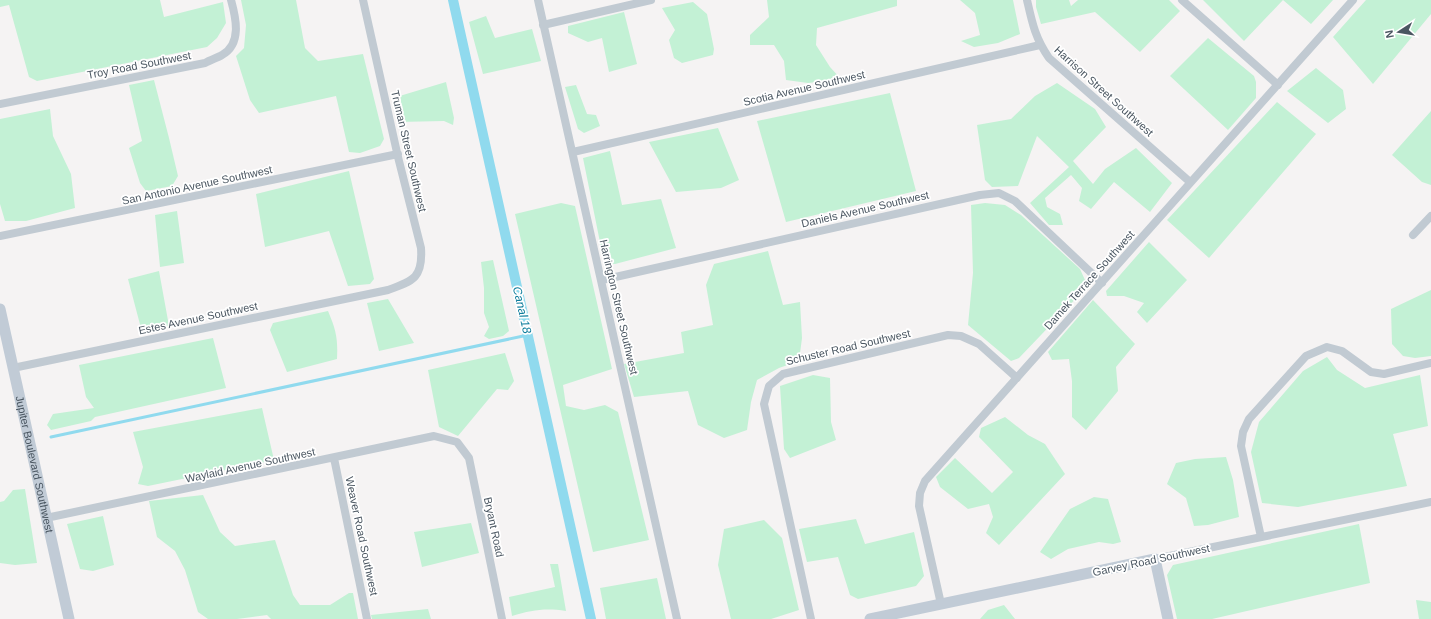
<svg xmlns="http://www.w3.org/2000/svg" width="1431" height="619" font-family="Helvetica,sans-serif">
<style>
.green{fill:#c3f1d5}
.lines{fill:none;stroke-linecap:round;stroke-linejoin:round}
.stream{stroke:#90daee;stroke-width:3}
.canal{stroke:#90daee;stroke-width:10}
.street{stroke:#c1cad2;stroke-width:8}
.secondary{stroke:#c1cbd6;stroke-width:11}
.labels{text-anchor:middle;stroke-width:3.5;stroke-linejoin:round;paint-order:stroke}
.street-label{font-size:11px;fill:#4a5661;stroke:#fff}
.water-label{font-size:12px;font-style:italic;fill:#0c7c9b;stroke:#fff}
</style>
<rect width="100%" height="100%" fill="#f5f3f3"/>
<!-- green -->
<path class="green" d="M0,0H160L164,17L223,2L226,23L217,38L207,47L37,81L29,77L9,5L0,7Z
M241,0H296L305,48L318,61L363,54L384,139L380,146L360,153L349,152L336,96L259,113L250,100L236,56L244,48L246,25Z
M767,0H897V6L817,28L816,45L830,67L841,79L808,83L786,80L784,61L774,45H750V35L769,17Z
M960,0H1013L1020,34L998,43L974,47L961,41L980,35L975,13Z
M1036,0H1069L1071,6L1078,0H1169L1180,11L1140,52L1095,12L1041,24L1036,7Z
M1203,0H1283L1244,41Z
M1283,0H1333L1311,24Z
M1366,0H1431V14L1373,84L1333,37Z
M693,2L707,14L714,49L713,55L682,63L674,58L669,40L675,30L662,8Z
M624,12L637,64L609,72L602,38L588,42L568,33V26Z
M486,16L495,38L532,29L541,61L483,74L469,22Z
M1208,38L1254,76L1256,82V98L1228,130L1170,76Z
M1316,68L1343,90L1346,109L1328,123L1287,91Z
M154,80L169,138L178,176L172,186L146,191L140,183L129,148L142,141L129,85Z
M446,82L454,118L453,125L444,121L398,122L393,98Z
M1057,83L1095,109L1106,127L1073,161L1093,184L1105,169L1136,148L1172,183L1150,212L1114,182L1091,209L1079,201L1082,188L1071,175L1045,198L1047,207L1060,214L1063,225H1049L1030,203L1069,167L1037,136L1018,186L992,187L985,180L977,125L1011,119L1035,96Z
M576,85L587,114L596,115L600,126L584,133L578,129L565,87Z
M890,93L916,191L786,222L757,121Z
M1277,102L1316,134L1209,258L1167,220Z
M50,109L53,136L71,174L75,208L26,221H5L0,204V119Z
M1431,111V185L1422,182L1392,155Z
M718,128L739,180L721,188L676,192L649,142Z
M610,151L622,205L661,199L676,248L615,264L604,262L583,158Z
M349,171L374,279L370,284L348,286L329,231L265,247L256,194Z
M561,203L575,206L612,369L563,385L566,406L584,410L605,405L618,412L649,540L593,552L515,214Z
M985,203L1005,205L1021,215L1080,269L1085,280L1084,290L1019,358L1011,361L968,325L973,273L971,205Z
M177,211L184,263L160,267L155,215Z
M1149,242L1187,280L1147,323L1137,312L1144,303L1124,296H1107L1106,291Z
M768,251L783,305L800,302L802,338L799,361L779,368L757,380L751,402L747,430L724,438L698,425L688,391L634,397L624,364L684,353L681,332L713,325L706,285L714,264Z
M493,260L509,331L503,336L489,339L484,336L489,327L484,313V288L481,262Z
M159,271L169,326L142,332L128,279Z
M1431,290V356L1415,358L1403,356L1392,344L1391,309Z
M388,299L414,343L379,351L367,303Z
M1093,300L1135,344L1116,367L1118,391L1086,430L1072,417V381L1069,359L1052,360L1048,352Z
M328,311C336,330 338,338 337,359L287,372L270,330L273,323Z
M213,338L226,388L95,417L91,421L51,430L47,425L53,414L94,408L86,397L79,365Z
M505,353L514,381L508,390L497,389L458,436L439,427L428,370Z
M1327,357L1337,370L1365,388L1420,375L1428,426L1393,434L1407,486L1298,507L1262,503L1251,452L1259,422L1303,371Z
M813,375L830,378L831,422L836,440L790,458L784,449L780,386Z
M262,408L274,460L148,486L138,484L143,467L133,432Z
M1005,417L1028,435L1045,444L1065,474L999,545L986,533L993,517L989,504L968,509L940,487L936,477L955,458L992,493L1013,472L979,437L981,428Z
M1226,457L1233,480L1239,517L1208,525L1194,526L1186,498L1167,484L1176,463L1195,459Z
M25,489L37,563L15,565L0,563V502L4,501L13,490Z
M203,495L220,532L235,546L275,540L293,595L300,605H330L349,593H353L358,619H271L267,615L237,619H208L198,612L185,570L175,551L157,537L149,501Z
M1094,497L1108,499L1121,542L1113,544L1099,542L1068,549L1051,559L1040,552L1070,509Z
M103,516L114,565L93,571L80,569L67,524Z
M856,519L865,544L914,532L924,576L916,586L858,599L850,595L838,557L807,562L799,529Z
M764,520L782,538L799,610L771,619H731L718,565L724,529Z
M471,523L479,553L422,567L414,532Z
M1359,524L1370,583L1212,619H1177L1167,575L1173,565Z
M550,564H558L566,611C545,608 532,610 512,616L509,597L555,587Z
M657,578L666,619H606L600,588Z
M1416,600L1431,602V619H1419Z
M1004,605L1015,619H980L988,610Z
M428,609L431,619H372L371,615Z"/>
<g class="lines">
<!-- stream -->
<path class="stream" d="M51,437L528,335"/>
<!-- canal -->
<path class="canal" d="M453,0L591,619"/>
<!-- street -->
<path class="street" d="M538,0L677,619
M1027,0C1032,22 1035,38 1049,58L1190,182
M1182,0L1278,85
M543,25L651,0
M0,104L205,63C210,60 217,58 222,55C242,44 236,18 231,0
M573,152L1040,45
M1413,235L1431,216
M0,236L398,154
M602,280L980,195L999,193L1015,201L1102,283
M13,368L388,290C414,281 423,277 421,248L398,157L363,0
M334,458L367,619
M46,518L434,436L457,442L469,458L502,619
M1261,537L1241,446L1243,432L1249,419L1306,356L1327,347L1342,351L1371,372L1384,374L1431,363
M1155,559L1431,502
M941,604L919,506L920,493L925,481L1353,0
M811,619L764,404L769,386L783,374L948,335L961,336L979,344L1017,378"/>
<!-- secondary -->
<g class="secondary">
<path id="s1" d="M0,309L69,619"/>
<path d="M870,619L1155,559L1168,619"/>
</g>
</g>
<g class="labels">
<!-- street labels -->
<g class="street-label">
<text transform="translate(139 65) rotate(-11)" y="4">Troy Road Southwest</text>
<text transform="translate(804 88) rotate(-13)" y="4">Scotia Avenue Southwest</text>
<text transform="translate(1104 91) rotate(42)" y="4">Harrison Street Southwest</text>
<text transform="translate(409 151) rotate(77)" y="4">Truman Street Southwest</text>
<text transform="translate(197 185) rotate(-12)" y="4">San Antonio Avenue Southwest</text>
<text transform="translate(865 209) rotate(-13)" y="4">Daniels Avenue Southwest</text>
<text transform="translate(1089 280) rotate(-48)" y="4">Damek Terrace Southwest</text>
<text transform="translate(619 307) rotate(77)" y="4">Harrington Street Southwest</text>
<text transform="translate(198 318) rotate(-12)" y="4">Estes Avenue Southwest</text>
<text transform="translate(848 347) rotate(-13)" y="4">Schuster Road Southwest</text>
<text dy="4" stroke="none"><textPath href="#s1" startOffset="159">Jupiter Boulevard Southwest</textPath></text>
<text transform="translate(250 465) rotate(-12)" y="4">Waylaid Avenue Southwest</text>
<text transform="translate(494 527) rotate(78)" y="4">Bryant Road</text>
<text transform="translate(362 536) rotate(78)" y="4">Weaver Road Southwest</text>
<text transform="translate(1151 560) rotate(-12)" y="4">Garvey Road Southwest</text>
</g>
<!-- water labels -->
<g class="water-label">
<text transform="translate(522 310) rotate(77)" y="4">Canal 18</text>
</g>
</g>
<!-- north arrow -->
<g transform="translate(1399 32) rotate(258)" stroke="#ffffff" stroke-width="3" paint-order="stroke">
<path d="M0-3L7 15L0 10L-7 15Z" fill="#4a5661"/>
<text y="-6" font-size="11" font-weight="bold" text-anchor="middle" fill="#4a5661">N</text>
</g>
</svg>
